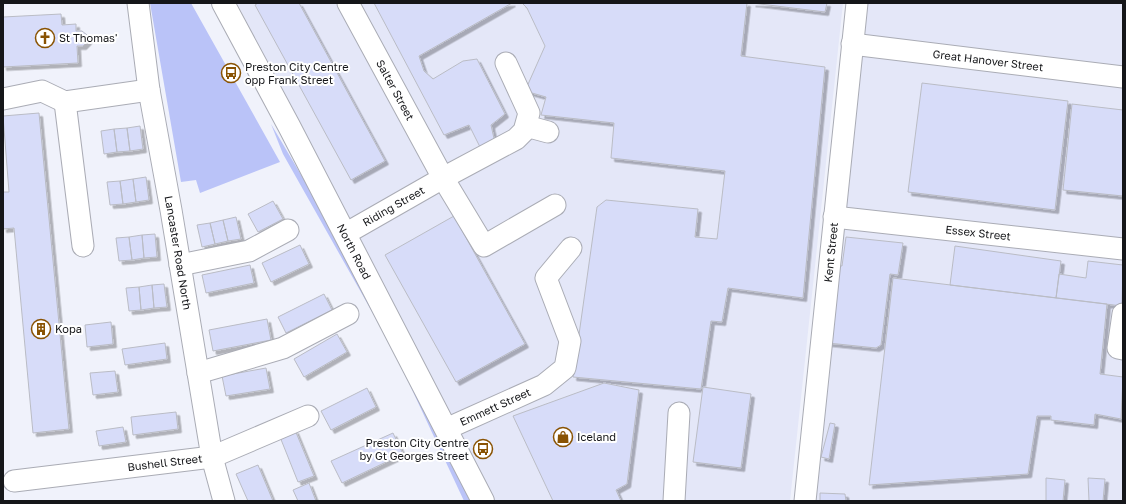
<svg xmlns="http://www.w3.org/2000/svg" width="1126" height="504" font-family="'Golos Text',sans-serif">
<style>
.built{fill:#e4e7f8}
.green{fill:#bac3f8}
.building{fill:#d7dcf9;stroke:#babcc5;filter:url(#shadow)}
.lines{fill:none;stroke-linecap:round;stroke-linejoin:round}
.minor-casing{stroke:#aaacb5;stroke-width:23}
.highway-casing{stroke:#aaacb5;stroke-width:24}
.minor{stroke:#fff;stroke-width:21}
.highway{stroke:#fff;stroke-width:22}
.labels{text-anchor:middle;stroke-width:4;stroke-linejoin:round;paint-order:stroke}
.poi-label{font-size:11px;fill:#151619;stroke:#fff;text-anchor:start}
.street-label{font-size:11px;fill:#151619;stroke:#fff}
</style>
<defs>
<filter id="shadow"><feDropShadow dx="3.5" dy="3.5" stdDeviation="0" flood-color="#0004"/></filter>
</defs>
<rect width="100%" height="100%" fill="#f0f2fb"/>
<!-- built -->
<path class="built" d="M237,3H843L790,501H491Z
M861,3H1123V501H810Z"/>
<!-- green -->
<path class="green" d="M150,3H191L280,162L200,193L196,180L181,182Z
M271,124L339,239L438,432L470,501H464L393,349L283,154Z"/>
<!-- building -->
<path class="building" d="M258,3H299L385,161L351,180L255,5Z
M374,3H512L419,56L424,71L433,79L463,61L477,59L505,114L491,125L495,143L482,151L469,125L444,135Z
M522,3H747L741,56L825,67L803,298L728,288L722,322L711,321L701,389L573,377L597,207L606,200L698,209L695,237L717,239L725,171L611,158L614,123L541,115L546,97L525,91L545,46L527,8Z
M752,3H827L825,12Z
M61,14L62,25L76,24V31H82L87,35L88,41L83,46H77L78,63L3,67V17Z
M922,83L1068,101L1055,210L908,192Z
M1072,104L1123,110V196L1063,190Z
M39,113L69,429L33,433L14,228L3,229V192H9L3,116Z
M140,126L143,149L130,151L127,128Z
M127,128L130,151L117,152L114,129Z
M114,129L117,152L104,154L101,131Z
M146,177L149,200L136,202L133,179Z
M133,179L136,202L123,204L120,181Z
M120,181L123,204L110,205L107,182Z
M273,201L283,219L258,232L248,214Z
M454,216L525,344L456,382L385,255Z
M236,217L241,239L228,241L223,220Z
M223,220L228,241L215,244L210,223Z
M210,223L215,244L202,247L197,225Z
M155,234L157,257L144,258L142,235Z
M142,235L144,258L132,260L129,237Z
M129,237L132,260L119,261L116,238Z
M846,237L903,243L898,275L890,274L881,345L876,348L828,343L835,265L842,266Z
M300,245L309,264L271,282L262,263Z
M955,246L1061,261L1056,298L950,285Z
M1088,261L1123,265L1122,306L1056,298L1059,274L1086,278Z
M250,265L254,283L206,293L202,275Z
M893,278L1107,304L1100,374L1123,377L1121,419L1095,414L1094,425L1051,420V416H1037L1028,474L869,485Z
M164,284L167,307L154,308L152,285Z
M152,285L154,308L141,310L139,287Z
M139,287L141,310L129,311L126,288Z
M324,294L332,310L286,333L278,317Z
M267,319L271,340L213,351L209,330Z
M111,322L113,344L87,347L85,325Z
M337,334L347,352L304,377L294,359Z
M165,343L167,359L125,365L122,349Z
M266,368L270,389L226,396L222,376Z
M115,371L118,392L93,395L90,373Z
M604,383L639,390L627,484L616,490L621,501H553L513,416Z
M703,387L751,394L741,468L693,462Z
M367,388L376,407L331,430L321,411Z
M176,412L178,429L133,435L131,417Z
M830,423L835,424L829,459L821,457Z
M123,427L126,442L99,446L96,431Z
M295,430L314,476L298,482L280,437Z
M393,433L403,454L342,483L331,461Z
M258,465L273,501H248L236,474Z
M1046,478L1065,480L1063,501H1046Z
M1088,478L1105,479L1103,501H1089Z
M309,483L316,501H298L293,490Z
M820,493L845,494L846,501H820Z"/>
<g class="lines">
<!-- minor casing -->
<g class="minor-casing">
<g id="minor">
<path id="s1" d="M138,3L149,90L171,210L212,457L224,501"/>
<path id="s2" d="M348,3L443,178L484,246L555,205"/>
<path id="s3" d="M852,44L1123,77"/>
<path d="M3,99L42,91L65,102L149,90"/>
<path d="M65,102L83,246"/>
<path d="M526,126L548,132"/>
<path id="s4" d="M834,217L1123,249"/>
<path id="s5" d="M345,234L443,178L516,139L524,131L529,113L506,63"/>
<path d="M180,265L249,251L288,230"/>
<path d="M1123,314L1118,348L1123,349"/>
<path d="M198,373L283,348L348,314"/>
<path id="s6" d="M446,429L544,385L565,368L570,341L546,278L571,248"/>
<path id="s7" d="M14,481L212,457L308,416"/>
<path d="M674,501L679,413"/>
<path id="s8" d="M805,501L857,3"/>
</g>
</g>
<!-- highway casing -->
<g class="highway-casing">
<g id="highway">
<path id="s9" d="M223,3L289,126L483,501"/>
</g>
</g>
<!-- minor -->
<use href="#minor" class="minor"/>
<!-- highway -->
<use href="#highway" class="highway"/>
</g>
<!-- icons -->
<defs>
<g id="church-ring" transform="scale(1)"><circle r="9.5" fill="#fff" stroke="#895303" stroke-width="1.5"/><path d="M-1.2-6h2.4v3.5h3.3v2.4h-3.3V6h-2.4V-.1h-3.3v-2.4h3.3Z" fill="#895303"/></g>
<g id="bus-ring" transform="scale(1)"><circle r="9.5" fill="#fff" stroke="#895303" stroke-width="1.5"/><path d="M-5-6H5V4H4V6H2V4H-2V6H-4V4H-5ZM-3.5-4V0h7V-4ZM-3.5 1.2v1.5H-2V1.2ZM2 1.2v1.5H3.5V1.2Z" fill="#895303"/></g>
<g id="building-ring" transform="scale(1)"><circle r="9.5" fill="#fff" stroke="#895303" stroke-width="1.5"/><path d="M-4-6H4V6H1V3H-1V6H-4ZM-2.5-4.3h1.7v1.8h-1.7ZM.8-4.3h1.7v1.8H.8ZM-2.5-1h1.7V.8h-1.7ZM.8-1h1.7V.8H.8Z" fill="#895303"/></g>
<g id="shop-ring" transform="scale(1)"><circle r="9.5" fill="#fff" stroke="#895303" stroke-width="1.5"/><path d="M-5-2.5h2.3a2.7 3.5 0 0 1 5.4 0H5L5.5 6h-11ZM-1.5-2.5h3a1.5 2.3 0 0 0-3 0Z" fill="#895303"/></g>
</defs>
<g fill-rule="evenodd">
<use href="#church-ring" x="45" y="38"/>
<use href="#bus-ring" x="231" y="73"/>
<use href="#building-ring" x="41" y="329"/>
<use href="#shop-ring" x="563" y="437"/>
<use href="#bus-ring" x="483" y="449"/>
</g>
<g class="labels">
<!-- poi labels -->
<g class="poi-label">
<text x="59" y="42">St Thomas'</text>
<text x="245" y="71">Preston City Centre<tspan x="245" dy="13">opp Frank Street</tspan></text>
<text x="55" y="333">Kopa</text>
<text x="577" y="441">Iceland</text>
<text x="469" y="447" text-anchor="end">Preston City Centre<tspan x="469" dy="13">by Gt Georges Street</tspan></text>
</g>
<!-- street labels -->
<g class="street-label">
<text dy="4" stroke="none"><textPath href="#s3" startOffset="137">Great Hanover Street</textPath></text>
<text dy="4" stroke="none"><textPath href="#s2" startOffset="99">Salter Street</textPath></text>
<text dy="4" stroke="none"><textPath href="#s5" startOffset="56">Riding Street</textPath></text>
<text dy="4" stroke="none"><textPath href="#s4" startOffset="145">Essex Street</textPath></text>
<text dy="4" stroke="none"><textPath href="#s9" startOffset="281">North Road</textPath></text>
<text dy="4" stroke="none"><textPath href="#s8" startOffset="250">Kent Street</textPath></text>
<text dy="4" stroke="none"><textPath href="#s1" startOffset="253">Lancaster Road North</textPath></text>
<text dy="4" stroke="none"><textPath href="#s6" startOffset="54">Emmett Street</textPath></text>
<text dy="4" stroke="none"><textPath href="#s7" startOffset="152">Bushell Street</textPath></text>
</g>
</g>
<!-- border -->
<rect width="1126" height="504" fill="none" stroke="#151619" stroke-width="8"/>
</svg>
